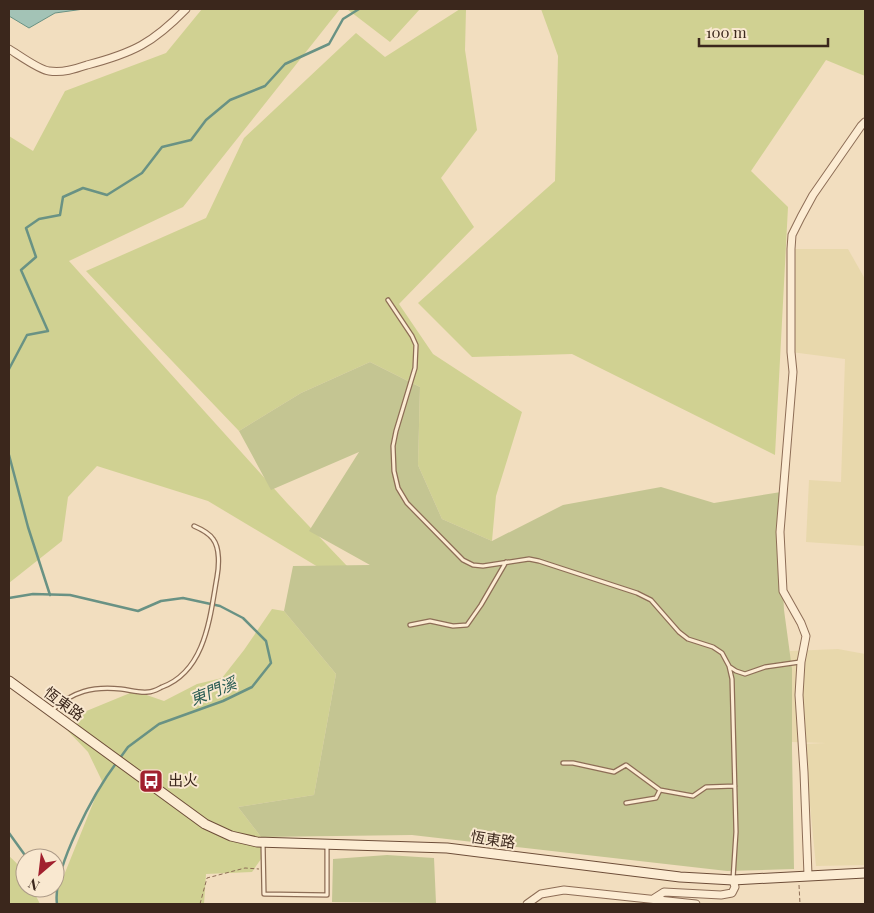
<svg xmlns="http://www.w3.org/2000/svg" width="874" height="913" font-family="'Playfair Display','Noto Sans TC',serif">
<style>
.farmland{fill:#e8d8ac}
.green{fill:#d0d192}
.cemetery{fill:#c4c592}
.water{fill:#a3c3b6;stroke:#699284}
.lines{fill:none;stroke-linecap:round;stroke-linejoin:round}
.stream{stroke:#699284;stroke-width:2.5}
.service-casing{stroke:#8d6d56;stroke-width:5.5}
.minor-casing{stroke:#8d6d56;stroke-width:9}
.secondary-casing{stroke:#6e4e39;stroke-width:11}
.path{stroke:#8d6d56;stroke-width:1;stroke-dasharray:4 2.5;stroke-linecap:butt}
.service{stroke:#fcecd3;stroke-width:3}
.minor{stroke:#fcecd3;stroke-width:7}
.secondary{stroke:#fcecd3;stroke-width:9}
.labels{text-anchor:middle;stroke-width:4;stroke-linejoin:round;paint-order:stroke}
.street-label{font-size:15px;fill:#3b271c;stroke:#f9e8d0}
.poi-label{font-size:15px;fill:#3b271c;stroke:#f9e8d0;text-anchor:start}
.water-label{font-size:16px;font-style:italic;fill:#295c53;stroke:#f9e8d0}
</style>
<rect width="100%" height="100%" fill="#f2debf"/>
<!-- farmland -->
<path class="farmland" d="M791,249H848L865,279V546L806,542L809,480L841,482L845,359L791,352Z
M838,649L865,654V865L816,866L804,744L826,743L792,742L790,651Z"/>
<!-- green -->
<path class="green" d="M202,9H340L183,207L69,261L287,503L388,609L208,501L97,466L68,497L62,541L9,583V136L33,151L65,91L166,53Z
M347,9H420L390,42Z
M460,9H466L465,50L477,130L441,178L474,227L399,304L433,354L522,412L496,496L492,541L442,519L418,465L420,387L370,362L301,393L239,431L86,271L206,218L244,138L356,33L385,57Z
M541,9H865V76L826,60L751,171L788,207L775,455L572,354L472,357L418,303L555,181L558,56Z
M272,609L284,611L336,674L314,795L238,807L261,837V859L252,872L206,874L204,904H57L56,895L102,781L88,752L68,731L84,712L135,691L164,701L197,684L222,678L244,650Z
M9,856C20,865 25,874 25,888H32L40,904H9Z"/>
<!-- cemetery -->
<path class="cemetery" d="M370,362L420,387L418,465L442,519L492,541L563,505L661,487L714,503L781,492V553L784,610L792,669V749L794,869L727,871L412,835L261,837L238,807L314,795L336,674L284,611L293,566L370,565L309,531L359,452L271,490L239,431L301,393Z
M387,855L434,858L436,903L332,902L333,859Z"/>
<!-- water -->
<path class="water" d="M9,9H84L55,13L29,28L9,16Z"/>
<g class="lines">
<!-- stream -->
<path class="stream" d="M9,369L27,335L48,331L21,270L36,257L26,228L39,219L60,215L63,197L83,188L107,195L142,173L162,147L191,140L206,120L230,100L265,86L285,64L329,44L343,19L359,9
M9,455L28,527L50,595
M9,598L33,594L70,595L138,611L161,601L183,598L220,606L243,618L266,641L271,663L252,687L223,701L159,724L128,747L120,758
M9,833L27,858
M57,904C52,869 95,791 117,762"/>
<!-- service casing -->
<g class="service-casing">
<path id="service" d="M388,300L412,336L416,345L415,368L396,431L393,446L394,471L398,488L407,503L463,560L473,565L483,566L529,559L539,561L637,593L651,600L679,632L688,639L713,647L722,653L729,666L732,679L736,832L733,879
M410,625L430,621L453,626L467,625L481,605L506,562
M730,667L736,671L745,674L765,667L800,662
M51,711C73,691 93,686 121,689C130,690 139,693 148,692C153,692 158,689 162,687C206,671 210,616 217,577C219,566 220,548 213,539C209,533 201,529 194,526
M563,763H573L614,772L626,765L660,790L693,796L706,787L735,786
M626,803L656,798L660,790
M263,843L264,894L327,895V847"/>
</g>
<!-- minor casing -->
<g class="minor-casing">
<path id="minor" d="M9,49C19,55 39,70 49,71C63,73 75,69 87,65C133,53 153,43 186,9
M808,875L804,772L799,695L801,662L806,636L801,623L783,591L780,532L793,372L791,352V249L792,235L801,217L813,195L861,126L865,122
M653,899L664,892L721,895L732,893L735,887L733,880
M527,904L541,894L564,890L696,904"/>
</g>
<!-- secondary casing -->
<g class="secondary-casing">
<path id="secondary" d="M9,681L205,824L231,836L257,842L447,848L680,877L733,880L865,873"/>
</g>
<!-- path -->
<path class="path" d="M799,885L800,904
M200,904L207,878L245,868L259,869"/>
<!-- service -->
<use href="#service" class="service"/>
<!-- minor -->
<use href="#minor" class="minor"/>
<!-- secondary -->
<use href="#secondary" class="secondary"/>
</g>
<!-- icons -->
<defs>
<g id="bus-square" transform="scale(1.25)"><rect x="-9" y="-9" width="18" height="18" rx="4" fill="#a1202e" stroke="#f9e8d0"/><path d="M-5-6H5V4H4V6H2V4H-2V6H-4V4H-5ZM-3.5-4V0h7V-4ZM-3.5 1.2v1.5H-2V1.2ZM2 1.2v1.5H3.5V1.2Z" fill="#fff"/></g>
</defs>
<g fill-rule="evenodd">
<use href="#bus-square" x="151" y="781"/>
</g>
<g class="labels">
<!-- street labels -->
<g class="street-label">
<text transform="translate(64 704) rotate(36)" y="5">恆東路</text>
<text transform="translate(493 840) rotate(8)" y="5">恆東路</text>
</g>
<!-- poi labels -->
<g class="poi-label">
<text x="168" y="786">出火</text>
</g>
<!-- water labels -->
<g class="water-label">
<text transform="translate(213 691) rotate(-22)" y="6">東門溪</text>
</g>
</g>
<!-- border -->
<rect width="874" height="913" fill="none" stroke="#3b271c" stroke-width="20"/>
<!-- north arrow -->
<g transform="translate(40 873) rotate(208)"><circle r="24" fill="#f9e8d0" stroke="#ad9b88"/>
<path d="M0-4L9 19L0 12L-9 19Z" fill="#a1202e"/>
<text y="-8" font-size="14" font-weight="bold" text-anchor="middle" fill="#3b271c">N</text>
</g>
<!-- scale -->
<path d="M699 38v8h129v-8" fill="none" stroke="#3b271c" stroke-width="2.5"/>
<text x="706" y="38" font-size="15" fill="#3b271c" stroke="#f9e8d0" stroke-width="4" paint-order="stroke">100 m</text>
</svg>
